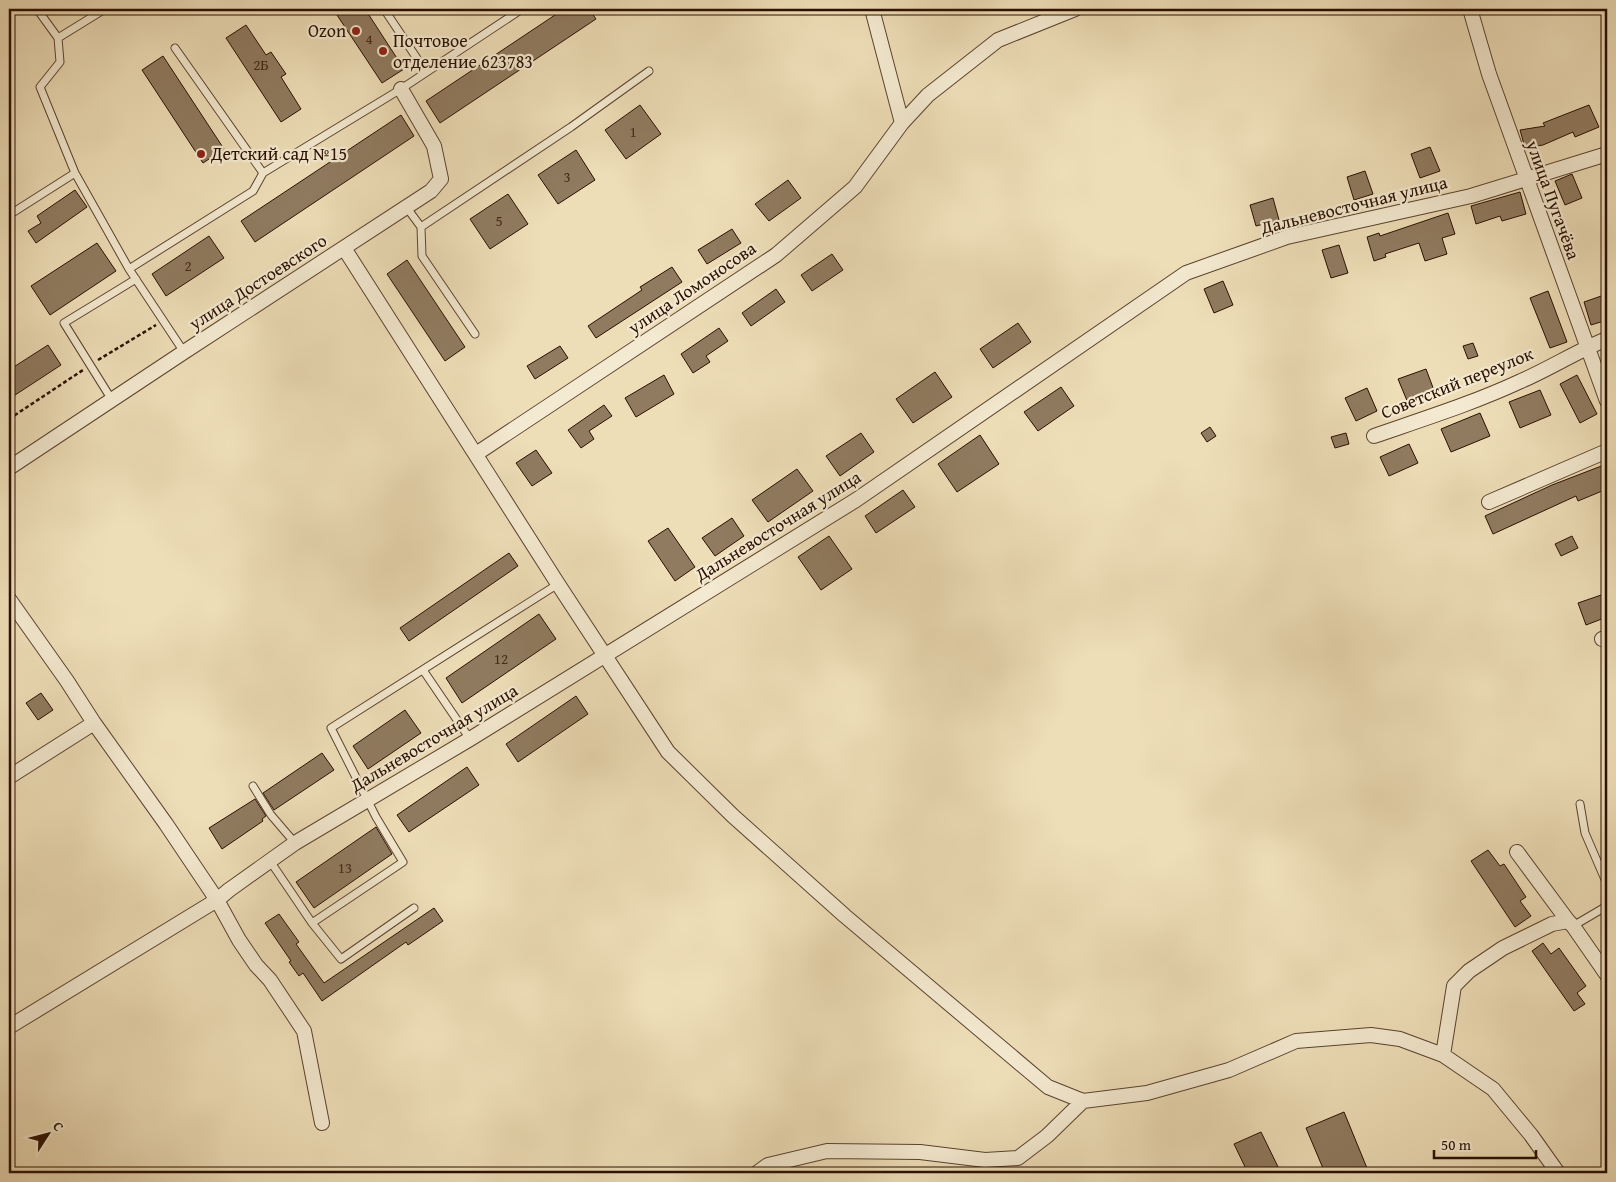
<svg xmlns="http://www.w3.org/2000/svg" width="1616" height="1182" font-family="'Gentium Book Plus',serif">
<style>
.building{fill:#907b60;stroke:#2a0f00}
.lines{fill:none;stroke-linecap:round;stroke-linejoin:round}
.service-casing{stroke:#5b432e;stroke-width:9}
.minor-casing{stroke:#5b432e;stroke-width:16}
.path{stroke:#2a0f00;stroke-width:2.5;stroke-dasharray:4 2.5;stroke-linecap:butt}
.service{stroke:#f4ead1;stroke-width:7}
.minor{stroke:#f4ead1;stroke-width:14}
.poi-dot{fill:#8f2418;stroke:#f4ead1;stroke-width:2}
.labels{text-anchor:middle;stroke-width:4.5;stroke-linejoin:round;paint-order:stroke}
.number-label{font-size:15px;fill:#442a18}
.poi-label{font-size:18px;fill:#2a0f00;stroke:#f4ead1;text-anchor:start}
.street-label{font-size:18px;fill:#2a0f00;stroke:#f4ead1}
</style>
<rect width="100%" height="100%" fill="#eedeb8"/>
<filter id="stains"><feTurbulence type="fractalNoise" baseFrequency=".004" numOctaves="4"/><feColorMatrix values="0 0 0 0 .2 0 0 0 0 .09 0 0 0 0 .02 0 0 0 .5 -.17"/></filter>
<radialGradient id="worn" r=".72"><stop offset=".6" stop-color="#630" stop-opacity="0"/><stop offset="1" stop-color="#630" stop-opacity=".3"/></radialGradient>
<!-- building -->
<path class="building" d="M333,9H365L404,69L382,83Z
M564,9H589L596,19L440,123L426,101Z
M246,25L266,55L271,52L286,74L281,77L301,109L281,122L226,38Z
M163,56L224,149L203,163L142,70Z
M640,105L661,134L626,159L605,130Z
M1589,105L1599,127L1575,137L1573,132L1543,145L1525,148L1520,130L1545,126L1543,123Z
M401,115L414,136L255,242L241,221Z
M1430,147L1440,171L1420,178L1411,154Z
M576,150L595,180L558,204L538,175Z
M1365,171L1373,194L1354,200L1347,177Z
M1572,174L1582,198L1565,205L1555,181Z
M788,180L801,198L769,221L755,204Z
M75,190L87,207L36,243L28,231L41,223L37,216Z
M1520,192L1526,214L1502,221L1500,216L1476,224L1471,206Z
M508,194L528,224L490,249L470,219Z
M1273,198L1279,220L1256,226L1250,205Z
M1448,213L1455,234L1442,238L1447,254L1425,261L1419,243L1385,254L1386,257L1374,261L1367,237L1379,233L1380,236Z
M732,229L741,243L707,264L698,250Z
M209,236L224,258L166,296L152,274Z
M97,243L116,271L50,315L31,286Z
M1339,245L1348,273L1331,278L1322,250Z
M832,254L843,270L812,291L801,275Z
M407,260L465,347L445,361L387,274Z
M672,267L682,282L596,338L588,326L642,290L640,287Z
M1223,281L1233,305L1214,313L1204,289Z
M776,289L785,302L751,326L742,313Z
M1548,291L1567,342L1550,348L1530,298Z
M1607,294V320L1591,325L1584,302Z
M1018,323L1031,342L993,368L980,349Z
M719,328L728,341L706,356L710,362L693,373L681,354Z
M1473,343L1478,356L1468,359L1463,346Z
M48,345L61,365L9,399V370Z
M560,346L568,358L535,379L527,366Z
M1426,369L1435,393L1408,403L1398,379Z
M935,372L952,397L913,423L896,399Z
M664,375L674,394L636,417L625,398Z
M1577,375L1597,414L1580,423L1560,384Z
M1061,387L1074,406L1038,431L1024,412Z
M1367,388L1377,411L1356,421L1345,398Z
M1540,390L1551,415L1520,428L1509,402Z
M604,405L612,416L589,431L594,439L581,448L568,430Z
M1480,413L1490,436L1451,452L1441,429Z
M1210,427L1216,436L1207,442L1201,433Z
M861,433L874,452L840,476L826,456Z
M1346,433L1349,444L1335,448L1331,437Z
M980,435L999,464L957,492L938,464Z
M1409,444L1418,463L1389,476L1380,457Z
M536,450L552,473L532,486L516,463Z
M1604,465L1607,474V489L1578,501L1576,496L1493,534L1485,516L1552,485Z
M797,469L813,491L768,522L752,500Z
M903,490L915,507L876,533L865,516Z
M732,518L744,536L715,556L702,538Z
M668,528L695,567L675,581L648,541Z
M829,536L852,569L821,590L798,557Z
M1572,536L1578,548L1561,556L1555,544Z
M509,553L518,566L409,641L400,628Z
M1607,593V617L1586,625L1578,603Z
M539,614L556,639L462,703L446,678Z
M41,693L53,710L38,720L26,703Z
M576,696L588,714L518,762L506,744Z
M405,710L421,733L368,769L353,746Z
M322,753L334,770L274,810L263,793Z
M467,767L479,785L409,832L397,815Z
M255,799L266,816L262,819L263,821L222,849L209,828Z
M376,827L392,854L314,908L296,882Z
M1488,850L1500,866L1504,864L1526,897L1520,901L1531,916L1515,927L1471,861Z
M434,908L443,921L408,945L406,942L322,1001L303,973L299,976L289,962L291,961L265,923L279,914L299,942L296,944L324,983Z
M1543,943L1551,954L1559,948L1586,986L1577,993L1585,1004L1574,1011L1532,951Z
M1344,1112L1369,1173H1325L1306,1128Z
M1261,1132L1281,1173H1248L1234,1144Z"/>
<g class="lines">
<!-- service casing -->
<g class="service-casing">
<path id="service" d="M37,9L58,38L60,62L40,87L75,173
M384,9L426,72
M9,12L13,9
M58,38L105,9
M175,48L263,173
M407,208L421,227L571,127L649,71
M9,215L75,173L129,269L184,352
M421,227L422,256L475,334
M129,269L253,191L263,173L401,89L522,9
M112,400L64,323L136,279
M423,670L470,739
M253,786L271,815L295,843
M1580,804L1585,833L1607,884
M270,861L312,923L403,862L376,817L331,728L558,584
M312,923L341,959L414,908
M1573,926L1607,906"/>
</g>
<!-- minor casing -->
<g class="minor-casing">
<path id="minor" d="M872,9L902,123
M1470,9L1489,74L1607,401
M344,248L558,584L668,752L733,816L845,916L1048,1087L1083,1101L1147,1093L1229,1070L1296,1041L1371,1035L1400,1039L1443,1055L1493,1089L1531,1135L1558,1173
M1374,436C1423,419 1474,403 1521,381C1551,368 1577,351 1607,339
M476,454L776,255L855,187L902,123L928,95L998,40L1075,9
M9,468L184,352L431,191L441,179L434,146L401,89
M1489,502L1607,451
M9,599L67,681L94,723L166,824L217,900L239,940L256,965L270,980L304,1031L322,1123
M1602,639L1607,637
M9,777L94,723
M1517,852L1568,921
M9,1027L217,900L229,890L295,843L470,739L856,500L1186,273L1287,237L1471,196L1607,154
M1443,1055L1454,986L1469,971L1503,948L1552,924L1568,921L1573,926L1607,975
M757,1173L768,1165L827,1151L920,1152L985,1160L1018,1158L1047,1136L1083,1101"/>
</g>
<!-- path -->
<path class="path" d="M98,360L156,325
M9,419L83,370"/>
<!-- service -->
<use href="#service" class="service"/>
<!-- minor -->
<use href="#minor" class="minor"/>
</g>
<!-- markers -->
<g class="poi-dot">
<circle cx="356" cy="31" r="5"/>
<circle cx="383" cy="51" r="5"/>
<circle cx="201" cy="154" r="5"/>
</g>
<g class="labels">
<!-- number labels -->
<g class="number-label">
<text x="369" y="44">4</text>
<text x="261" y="70">2Б</text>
<text x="633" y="137">1</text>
<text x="567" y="182">3</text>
<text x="499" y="226">5</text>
<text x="188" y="271">2</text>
<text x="501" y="664">12</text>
<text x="345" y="873">13</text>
</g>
<!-- poi labels -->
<g class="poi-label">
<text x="346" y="37" text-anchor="end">Ozon</text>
<text x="393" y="47">Почтовое<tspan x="393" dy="21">отделение 623783</tspan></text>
<text x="211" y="160">Детский сад №15</text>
</g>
<!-- street labels -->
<g class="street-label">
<text transform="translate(1553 200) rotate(70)" y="6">улица Пугачёва</text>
<text transform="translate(1354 205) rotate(-14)" y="6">Дальневосточная улица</text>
<text transform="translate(258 282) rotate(-33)" y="6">улица Достоевского</text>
<text transform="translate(692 288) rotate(-34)" y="6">улица Ломоносова</text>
<text transform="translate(1457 383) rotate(-22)" y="6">Советский переулок</text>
<text transform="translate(778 526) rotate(-32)" y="6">Дальневосточная улица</text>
<text transform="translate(434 738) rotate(-31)" y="6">Дальневосточная улица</text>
</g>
</g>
<!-- margin -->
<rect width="1616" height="1182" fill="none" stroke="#eedeb8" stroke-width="30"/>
<rect x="10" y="10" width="1596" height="1162" fill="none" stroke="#2a0f00" stroke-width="2.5"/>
<rect x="15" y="15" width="1586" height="1152" fill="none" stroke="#2a0f00"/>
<!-- north arrow -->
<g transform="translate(48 1134) rotate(54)" stroke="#f4ead1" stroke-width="4" paint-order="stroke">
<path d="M0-4L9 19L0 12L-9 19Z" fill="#2a0f00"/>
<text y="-8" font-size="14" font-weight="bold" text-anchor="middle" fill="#2a0f00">С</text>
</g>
<!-- scale -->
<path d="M1434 1150v8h102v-8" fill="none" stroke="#2a0f00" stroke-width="2.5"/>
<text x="1441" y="1150" font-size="15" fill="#2a0f00" stroke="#f4ead1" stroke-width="4" paint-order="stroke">50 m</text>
<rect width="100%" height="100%" filter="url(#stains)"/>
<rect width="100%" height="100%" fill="url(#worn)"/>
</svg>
